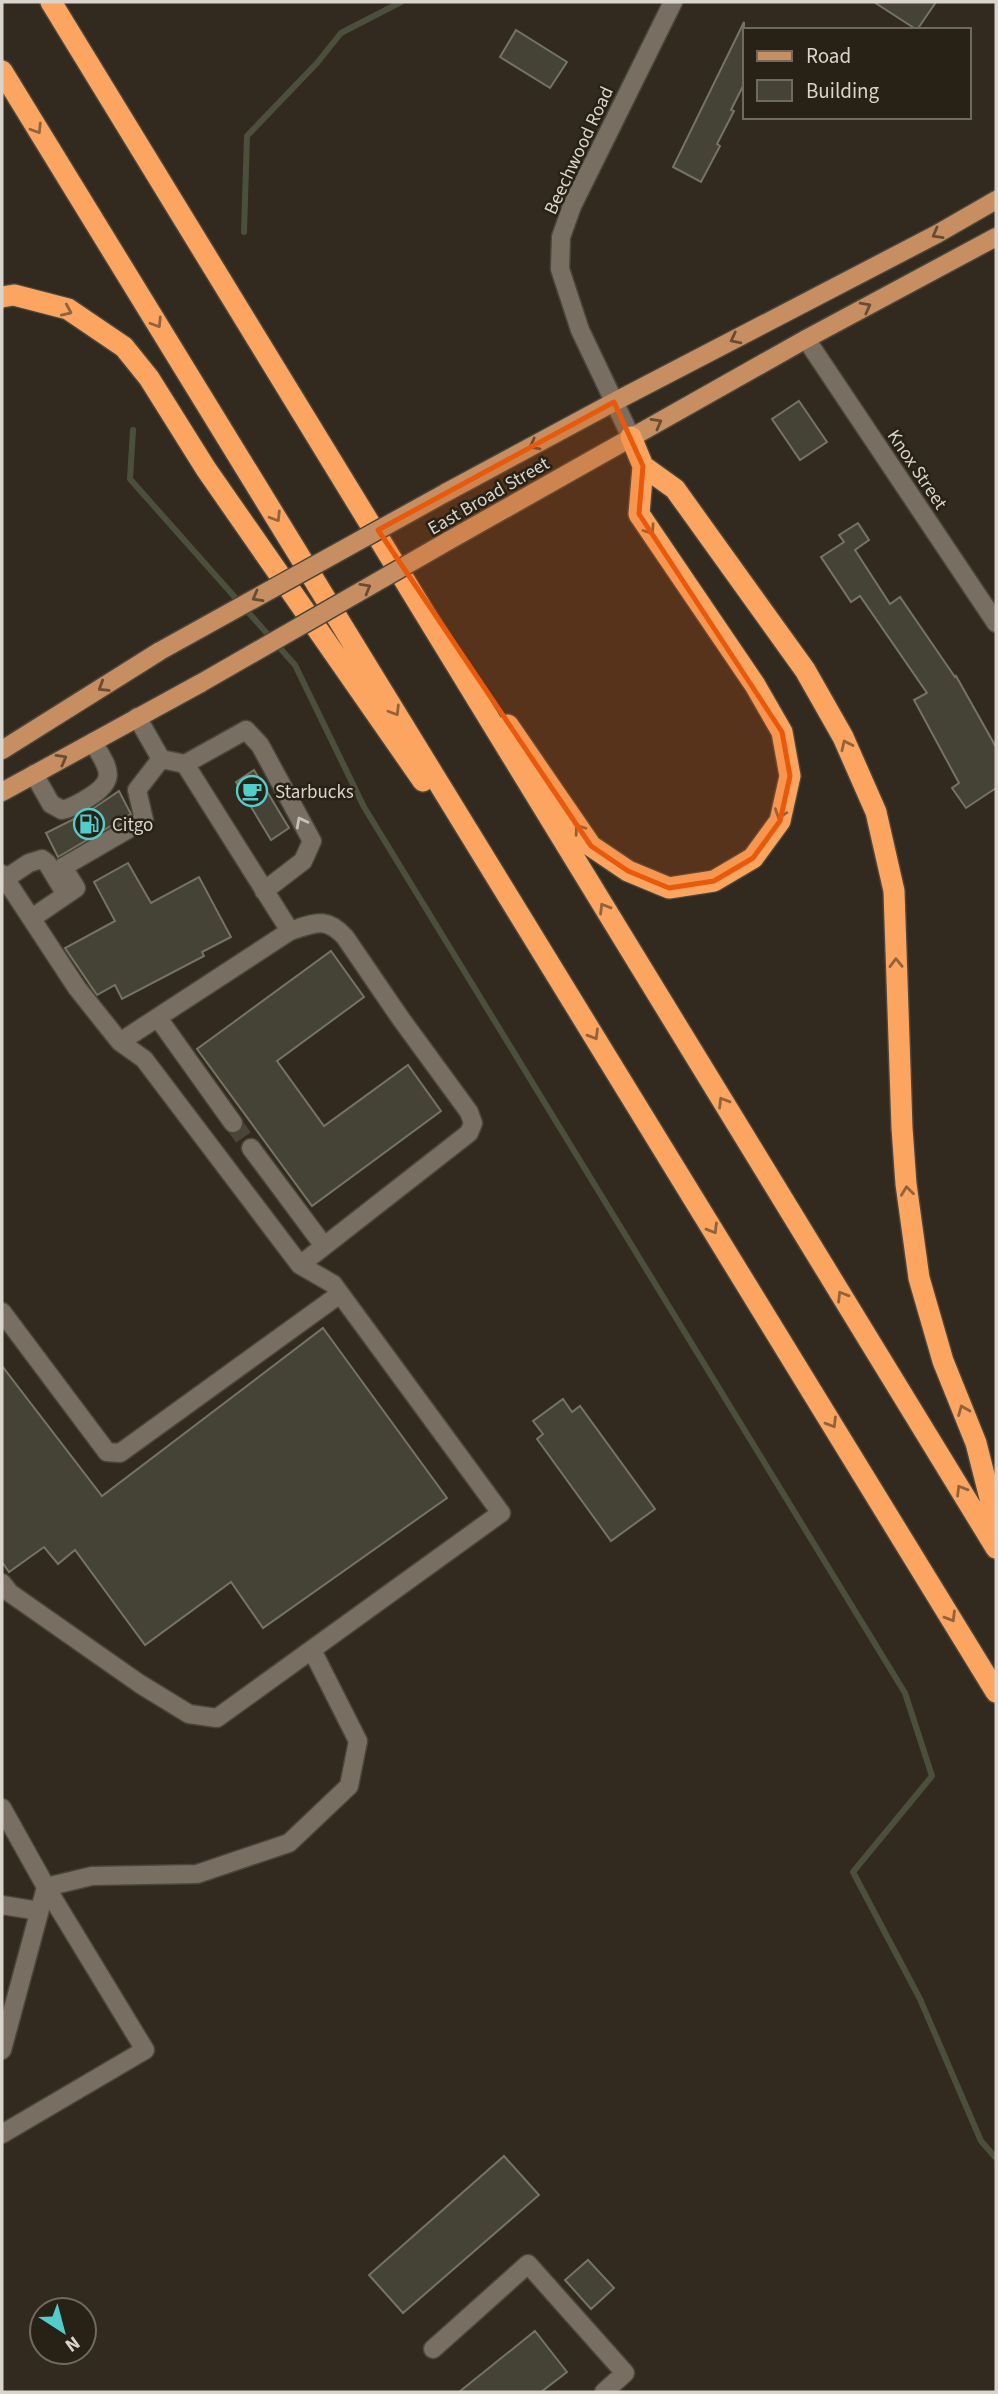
<svg xmlns="http://www.w3.org/2000/svg" width="998" height="2394" font-family="'Source Sans 3',sans-serif">
<style>
.lines{fill:none;stroke-linecap:round;stroke-linejoin:round}
.stream{stroke:#4b503d;stroke-width:6}
.building{fill:#454335;stroke:#757464;stroke-width:2}
.minor-tunnel{stroke:#4b4438;stroke-width:18;stroke-dasharray:18 9;stroke-linecap:butt}
.minor-casing{stroke:#4b453b;stroke-width:21}
.major-casing{stroke:#4b453b;stroke-width:21}
.highway-casing{stroke:#4b453b;stroke-width:24}
.minor{stroke:#786f62;stroke-width:18}
.major{stroke:#c78f61;stroke-width:18}
.highway{stroke:#fca561;stroke-width:21}
.major-bridge-casing{stroke:#4b453b;stroke-width:21;stroke-linecap:butt}
.major-bridge{stroke:#c78f61;stroke-width:18}
.oneway{stroke:#92633b}
.oneway2{stroke:#684d33}
.oneway3{stroke:#c6c0b7}
.marked{fill:#e8590c;fill-opacity:0.2;stroke:#e8590c;stroke-width:5;stroke-linejoin:round}
.labels{text-anchor:middle;stroke-width:5;stroke-linejoin:round;paint-order:stroke}
.street-label{font-size:19px;fill:#d9d4cc;stroke:#282115}
.poi-label{font-size:19px;fill:#d9d4cc;stroke:#282115;text-anchor:start}
</style>
<rect width="100%" height="100%" fill="#322a1e"/>
<g class="lines">
<!-- stream -->
<path class="stream" d="M244,232L247,136L317,63L341,33L401,2
M133,430L130,479L295,665L364,807L905,1693L932,1776L853,1872L920,1999L981,2141L996,2158"/>
</g>
<!-- building -->
<path class="building" d="M874,2H936L917,30Z
M744,22V84L731,110L734,111L717,144L720,146L701,182L673,167Z
M516,30L567,62L550,88L500,57Z
M799,401L827,442L800,460L772,419Z
M858,523L869,540L855,550L890,604L900,597L955,677L956,676L996,747V788L966,808L952,788L959,783L914,700L927,693L860,596L851,602L821,557L844,542L839,535Z
M254,770L289,828L271,840L236,782Z
M119,791L131,814L58,857L46,833L88,812Z
M128,863L151,903L199,877L231,937L202,952L204,956L122,999L115,985L97,995L65,948L115,921L94,882Z
M331,951L364,997L277,1061L324,1126L408,1065L441,1111L312,1206L197,1049Z
M323,1328L447,1498L263,1628L231,1582L145,1645L75,1550L58,1564L44,1547L9,1572L2,1562V1366L102,1496Z
M563,1399L572,1412L580,1406L655,1509L611,1541L537,1439L543,1434L533,1421Z
M504,2156L539,2195L403,2313L369,2275Z
M588,2260L614,2288L591,2309L565,2280Z
M535,2331L567,2372L541,2392H459Z"/>
<g class="lines">
<!-- minor-tunnel -->
<path class="minor-tunnel" d="M233,1123L251,1148"/>
<!-- minor casing -->
<g class="minor-casing">
<path id="minor" d="M806,339L996,623
M631,437L580,330L560,269L561,237L572,206L673,2
M185,764L246,730L260,745L312,841L303,861L264,891
M34,774L51,804L62,810C72,808 80,803 88,798C119,779 108,768 93,742
M2,874L77,988L120,1042L290,931L185,764L161,759L137,717
M5,879L29,863L42,859L47,863L62,888
M32,918L76,888L63,867L144,820L137,790L161,759
M290,931C315,923 326,916 345,937L401,1019L469,1112L473,1123L469,1133L300,1265
M158,1018L233,1123
M251,1148L324,1246
M2,1312L107,1452L120,1453L340,1294
M2,1583L10,1593L140,1684L189,1714L217,1718L501,1513L333,1284L300,1265L144,1059L120,1042
M2,1808L46,1887L145,2050L2,2134
M2,1905L39,1911
M2,2050L46,1887L92,1876L197,1874L289,1843L349,1786L358,1741L312,1650
M433,2349L528,2264L625,2373L604,2392"/>
</g>
<!-- major casing -->
<g class="major-casing">
<path id="major" d="M445,493L614,402L937,234L996,200
M448,541L806,339L996,237
M2,750L160,651
M2,792L201,683"/>
</g>
<!-- highway casing -->
<g class="highway-casing">
<path id="highway" d="M51,2L996,1548
M2,71L996,1692
M2,297L14,295L68,309L124,347L149,378L206,469L423,781
M631,437L643,466L675,489L805,670L843,737L876,812L894,891L902,1128L906,1184L919,1278L943,1361L976,1443L996,1522
M508,725L591,846L628,871L669,888L714,881L753,858L780,821L790,776L782,732L755,685L639,514L643,466"/>
</g>
<!-- minor -->
<use href="#minor" class="minor"/>
<!-- major -->
<use href="#major" class="major"/>
<!-- highway -->
<use href="#highway" class="highway"/>
<!-- major-bridge casing -->
<g class="major-bridge-casing">
<path id="major-bridge" d="M160,651L445,493
M201,683L448,541"/>
</g>
<!-- major-bridge -->
<use href="#major-bridge" class="major-bridge"/>
</g>
<!-- one-way arrows -->
<defs><path id="oneway-chevron" d="M-2-3.5L2.5 0L-2 3.5" fill="none" stroke-width="1.6" stroke-linecap="round" stroke-linejoin="round" transform="scale(1.75)"/></defs>
<g class="oneway">
<use href="#oneway-chevron" transform="translate(37 129) rotate(58)"/>
<use href="#oneway-chevron" transform="translate(67 311) rotate(24)"/>
<use href="#oneway-chevron" transform="translate(157 323) rotate(58)"/>
<use href="#oneway-chevron" transform="translate(276 517) rotate(58)"/>
<use href="#oneway-chevron" transform="translate(650 530) rotate(56)"/>
<use href="#oneway-chevron" transform="translate(395 711) rotate(58)"/>
<use href="#oneway-chevron" transform="translate(846 745) rotate(-115)"/>
<use href="#oneway-chevron" transform="translate(780 814) rotate(109)"/>
<use href="#oneway-chevron" transform="translate(579 829) rotate(-126)"/>
<use href="#oneway-chevron" transform="translate(604 908) rotate(-121)"/>
<use href="#oneway-chevron" transform="translate(896 963) rotate(-91)"/>
<use href="#oneway-chevron" transform="translate(594 1035) rotate(59)"/>
<use href="#oneway-chevron" transform="translate(723 1102) rotate(-121)"/>
<use href="#oneway-chevron" transform="translate(907 1191) rotate(-97)"/>
<use href="#oneway-chevron" transform="translate(713 1229) rotate(59)"/>
<use href="#oneway-chevron" transform="translate(842 1296) rotate(-121)"/>
<use href="#oneway-chevron" transform="translate(963 1410) rotate(-112)"/>
<use href="#oneway-chevron" transform="translate(832 1423) rotate(59)"/>
<use href="#oneway-chevron" transform="translate(961 1490) rotate(-121)"/>
<use href="#oneway-chevron" transform="translate(951 1617) rotate(59)"/>
</g>
<g class="oneway2">
<use href="#oneway-chevron" transform="translate(937 234) rotate(151)"/>
<use href="#oneway-chevron" transform="translate(866 307) rotate(-28)"/>
<use href="#oneway-chevron" transform="translate(735 339) rotate(153)"/>
<use href="#oneway-chevron" transform="translate(657 423) rotate(-29)"/>
<use href="#oneway-chevron" transform="translate(534 445) rotate(152)"/>
<use href="#oneway-chevron" transform="translate(366 588) rotate(-30)"/>
<use href="#oneway-chevron" transform="translate(257 597) rotate(151)"/>
<use href="#oneway-chevron" transform="translate(103 687) rotate(148)"/>
<use href="#oneway-chevron" transform="translate(62 759) rotate(-29)"/>
</g>
<use class="oneway3" href="#oneway-chevron" transform="translate(301 822) rotate(-118)"/>
<!-- marked area -->
<path class="marked" d="M614,402L643,466L639,514L782,732L790,776L780,821L753,858L714,881L669,888L628,871L591,846L378,530Z"/>
<!-- icons -->
<defs>
<g id="cafe-ring" transform="scale(1.575)"><circle r="9.5" fill="#282115" stroke="#53cdcb" stroke-width="1.5"/><path d="M-5.5-4.5H6V0H3Q3 3.5 0 3.5H-2.5Q-5.5 3.5-5.5 0ZM3-3.2v2h1.7v-2ZM-6 4.5H4V6H-6Z" fill="#53cdcb"/></g>
<g id="fuel-ring" transform="scale(1.575)"><circle r="9.5" fill="#282115" stroke="#53cdcb" stroke-width="1.5"/><path d="M-5.5-6h7V0h2V4h1.3V-2.5L3-4.5l.8-.8L6-3V5H2.5V1h-1V6h-7ZM-4.2-4.7v3.2H.2V-4.7Z" fill="#53cdcb"/></g>
</defs>
<g fill-rule="evenodd">
<use href="#cafe-ring" x="252" y="791"/>
<use href="#fuel-ring" x="89" y="824"/>
</g>
<g class="labels">
<!-- street labels -->
<g class="street-label">
<text transform="translate(578 150) rotate(-65)" y="7">Beechwood Road</text>
<text transform="translate(918 469) rotate(56)" y="7">Knox Street</text>
<text transform="translate(488 495) rotate(-30)" y="7">East Broad Street</text>
</g>
<!-- poi labels -->
<g class="poi-label">
<text x="275" y="798">Starbucks</text>
<text x="112" y="831">Citgo</text>
</g>
</g>
<!-- border -->
<rect width="998" height="2394" fill="none" stroke="#d9d4cc" stroke-width="7"/>
<!-- legend -->
<rect x="743" y="28" width="228" height="91" fill="#282115" stroke="#6f695e" stroke-width="2"/>
<rect x="757" y="51" width="35" height="10" fill="#c78f61" stroke="#6f695e" stroke-width="2"/>
<text x="806" y="63" font-size="21" fill="#d9d4cc">Road</text>
<rect x="757" y="80" width="35" height="21" fill="#454335" stroke="#6f695e" stroke-width="2"/>
<text x="806" y="98" font-size="21" fill="#d9d4cc">Building</text>
<!-- north arrow -->
<g transform="translate(63 2331) rotate(144)"><circle r="33" fill="#282115" stroke="#6f695e" stroke-width="2"/>
<path d="M0-5L12 26L0 18L-12 26Z" fill="#53cdcb"/>
<text y="-10" font-size="19" font-weight="bold" text-anchor="middle" fill="#d9d4cc">N</text>
</g>
</svg>
